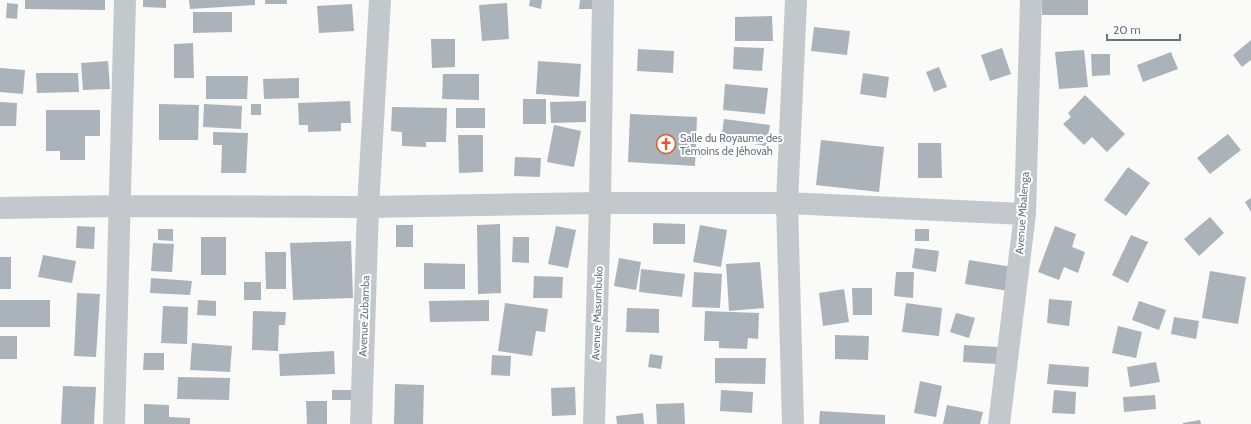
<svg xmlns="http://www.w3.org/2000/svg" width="1251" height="424" font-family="Cabin,sans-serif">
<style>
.building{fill:#aab3b9}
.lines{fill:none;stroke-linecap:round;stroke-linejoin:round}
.minor{stroke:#c3c8cc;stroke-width:22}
.labels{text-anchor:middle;stroke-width:4;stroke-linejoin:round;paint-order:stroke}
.poi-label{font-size:11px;fill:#657683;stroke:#fff;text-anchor:start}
.street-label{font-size:11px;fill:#657683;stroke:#fff}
</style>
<rect width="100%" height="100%" fill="#fafaf8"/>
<!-- building -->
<path class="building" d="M25,0H105V10L25,9Z
M143,0H166V8L143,7Z
M189,0H255V5L190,9Z
M265,0H287V4H265Z
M530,0H542L541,9L529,6Z
M580,0H596V9H579Z
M1042,0H1088V15H1042Z
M7,3L18,4L17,19L6,18Z
M507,3L509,39L482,41L479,5Z
M352,4L354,31L319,33L317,6Z
M193,12H232V32L193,33Z
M772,16L773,41H735V17Z
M814,27L850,31L847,55L811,51Z
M431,39H455V67L432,68Z
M1251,40V60L1242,67L1233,55Z
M193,43L194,78H174V44Z
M734,47L764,48L762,71L733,69Z
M1002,48L1011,74L990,81L981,55Z
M638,49L674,51L673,73L637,71Z
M1084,50L1088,87L1059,89L1055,52Z
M1171,52L1178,69L1143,82L1137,65Z
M1091,54H1110V75L1092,76Z
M108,61L110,89L83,90L81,63Z
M538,61L581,64L579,97L536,94Z
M939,67L947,87L934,92L926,72Z
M0,68L25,70L23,94L0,92Z
M36,73H78L79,92L37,93Z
M863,73L889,77L886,98L860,94Z
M443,74H479V100L442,99Z
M206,76H248L247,99H206Z
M299,78V98L264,99L263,79Z
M725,84L768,88L765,114L723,110Z
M1085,95L1125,134L1107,152L1092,137L1084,145L1063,124L1071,117L1068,113Z
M523,99H546V124H523Z
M350,101L351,123H341V131L308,132V125H299L298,103Z
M586,101V122L551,123L550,102Z
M0,102L17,103L16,126H0Z
M159,104L199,105L198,140H159Z
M204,104L242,106L241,129L203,127Z
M251,104H261V115H251Z
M392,107L447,108L446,142H426V147L402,146V132L391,131Z
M456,108H485V128H456Z
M46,110H100V136H85V160H60V151H46Z
M630,114L697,117L695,166L628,162Z
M724,119L770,125L767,146L721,140Z
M554,125L581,131L574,167L547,162Z
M213,132L248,133L246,173H221L222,145H213Z
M1228,134L1241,150L1210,174L1197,158Z
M458,135H483V172L459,173Z
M821,140L884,147L879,192L816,185Z
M918,143H941L942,178H918Z
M515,157L541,158L540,177L514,176Z
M1128,167L1150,183L1126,216L1104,200Z
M1251,198V212L1245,202Z
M1210,217L1224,233L1199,256L1184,239Z
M653,223L685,224V244H653Z
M500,224L501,293L478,294L477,225Z
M396,225H413V247H396Z
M700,225L727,230L721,267L693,262Z
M77,226L95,227L94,249L76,248Z
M556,226L576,230L568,268L548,264Z
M1055,226L1076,234L1072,247L1085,252L1078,273L1064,267L1059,280L1038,272Z
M158,229H173V241L158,240Z
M915,229H929V241H915Z
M1131,235L1148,242L1128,283L1112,275Z
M201,237H226V275H201Z
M513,237H529V263L512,262Z
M351,241L353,298L293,300L290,243Z
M153,243L174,244L172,272L151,271Z
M915,248L939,251L936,272L912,268Z
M265,252H286V289H266Z
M43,255L76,261L72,283L38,277Z
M0,257H11V289H0Z
M619,258L641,262L636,290L614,286Z
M969,260L1012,267L1009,291L965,284Z
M760,262L764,308L729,311L726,264Z
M424,263L465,264V289H424Z
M641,269L685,274L682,297L639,292Z
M1210,271L1246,277L1238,324L1202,318Z
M694,272L722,274L720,308L692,307Z
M896,272H914L913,298L894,296Z
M534,276L563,277L562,298H533Z
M151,278L192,281L190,295L150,293Z
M244,282H261V300H244Z
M852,288H872V315H853Z
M844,289L849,322L823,326L819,293Z
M77,293L100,294L96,357L74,356Z
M1049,299L1072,301L1069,326L1047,323Z
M0,300H50V327H0Z
M198,300L216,301V316L197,315Z
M489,300V321L430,322L429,301Z
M1139,301L1166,310L1159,330L1132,320Z
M505,303L548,309L545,332L536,331L532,356L498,351Z
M906,303L942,308L939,336L902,332Z
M163,306L188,307L187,344L161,343Z
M627,308L659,309V333L626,332Z
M253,311L286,312L285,325H279L278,351L252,350Z
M705,311L759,313L758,339L748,338L747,349L719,348V341H704Z
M956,313L975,318L969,338L950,332Z
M1174,317L1199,321L1196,339L1171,334Z
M1118,326L1142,332L1136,358L1112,353Z
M835,335L869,336L868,360L835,359Z
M0,336H17V359H0Z
M192,343L232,346L230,372L190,370Z
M964,345L998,347L997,364L963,362Z
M334,351L335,374L280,376L279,354Z
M144,353H164V370H143Z
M650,354L663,356L661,369L648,367Z
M492,355L511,356L510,376L491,375Z
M715,358H766L765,384L715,383Z
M1156,362L1160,382L1130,387L1127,367Z
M1049,364L1089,367L1088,387L1047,384Z
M178,377L230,378L229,400L177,399Z
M920,381L942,386L936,417L914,413Z
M395,384L424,385L423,424H394Z
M63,386L96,387L94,424H61Z
M575,387L576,415L552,416L551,388Z
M332,390H353V400H332Z
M721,390L753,392L752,413L720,411Z
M1054,390L1076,392L1075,414L1052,413Z
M1155,395L1156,409L1124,412L1123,397Z
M306,401H327V424H307Z
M684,403L685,424H657L656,404Z
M144,404L169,405V417L190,418V424H144Z
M947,405L983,412L980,424H943Z
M820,411L885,415V424H819Z
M643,413L644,424H617L616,416Z
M1200,420L1201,424H1183V423Z"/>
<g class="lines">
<!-- minor -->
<path class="minor" d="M0,208L119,206L368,207L600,203H787L1025,214
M114,424L125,0
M361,424L368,207L380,0
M594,424L600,203L603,0
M793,424L787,203L796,0
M999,424L1025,214L1031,0"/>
</g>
<!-- icons -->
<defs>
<g id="church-ring" transform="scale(1)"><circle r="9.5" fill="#fff" stroke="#e4572e" stroke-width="1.5"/><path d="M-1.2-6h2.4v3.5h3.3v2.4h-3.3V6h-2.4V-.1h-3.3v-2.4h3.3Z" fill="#e4572e"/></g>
</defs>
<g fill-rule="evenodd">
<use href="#church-ring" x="666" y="144"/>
</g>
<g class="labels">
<!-- poi labels -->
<g class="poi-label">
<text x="680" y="142">Salle du Royaume des<tspan x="680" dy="13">Témoins de Jéhovah</tspan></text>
</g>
<!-- street labels -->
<g class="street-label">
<text transform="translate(1022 213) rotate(-86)" y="4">Avenue Mbalenga</text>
<text transform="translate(597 313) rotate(-88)" y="4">Avenue Masumbuko</text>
<text transform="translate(364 316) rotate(-88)" y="4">Avenue Zubamba</text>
</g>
</g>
<!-- scale -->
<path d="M1107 34v6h73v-6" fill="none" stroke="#657683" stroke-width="2"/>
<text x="1113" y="34" font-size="12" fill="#657683" stroke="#ffffff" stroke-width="3" paint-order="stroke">20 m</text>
</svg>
